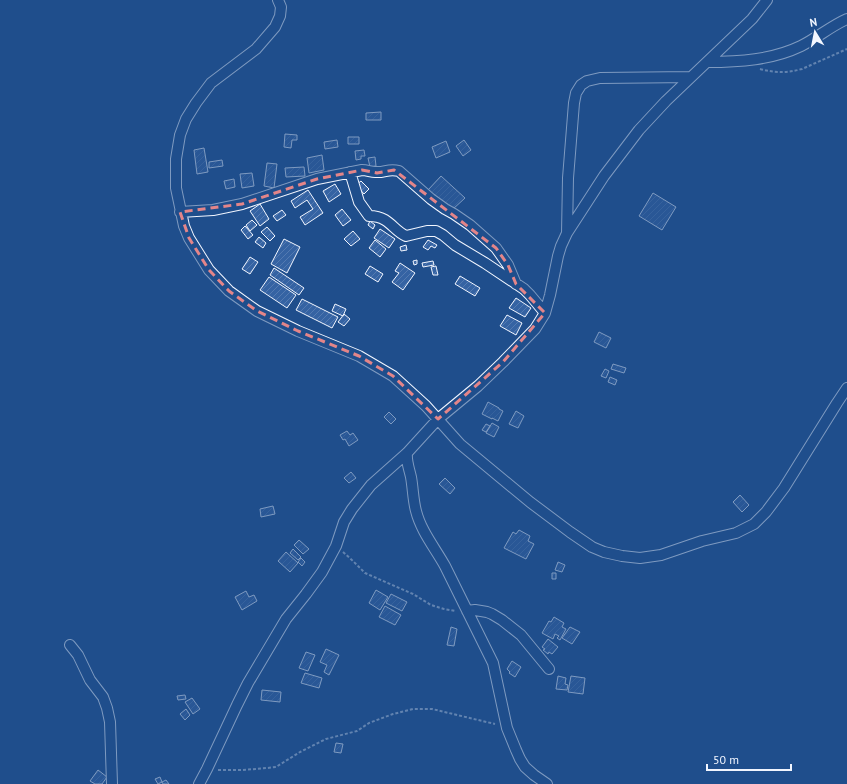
<svg xmlns="http://www.w3.org/2000/svg" width="847" height="784" font-family="'PT Sans',sans-serif">
<style>
.building{fill:url(#building-hatch);stroke:#f2f6ff}
.lines{fill:none;stroke-linecap:round;stroke-linejoin:round}
.minor-casing{stroke:#f2f6ff;stroke-width:12}
.path{stroke:#b3c4dc;stroke-width:2;stroke-dasharray:3 2;stroke-linecap:butt}
.minor{stroke:#1f4e8c;stroke-width:10}
.marked{fill:none;stroke:#e38589;stroke-width:3;stroke-dasharray:8 5;stroke-linejoin:round}
</style>
<defs>
<pattern id="building-hatch" width="6" height="6" patternUnits="userSpaceOnUse"><rect width="6" height="6" fill="#3563a3"/><path d="M-1 1l2-2M0 6l6-6M5 7l2-2" fill="none" stroke="#537ab1"/></pattern>
</defs>
<rect width="100%" height="100%" fill="#1f4e8c"/>
<!-- building -->
<path class="building" d="M381,112V120H366V113Z
M285,134L297,135V140H292L291,148L284,147Z
M348,137H359V144H348Z
M337,140L338,147L325,149L324,142Z
M464,140L471,150L463,156L456,146Z
M446,141L450,152L436,158L432,147Z
M204,148L208,172L197,174L194,150Z
M364,150L365,156H361V159L356,160L355,151Z
M322,155L324,170L309,173L307,158Z
M375,157L376,166L370,167L368,158Z
M222,160L223,166L209,168V162Z
M267,163L277,164L274,188L264,186Z
M304,167L305,176L286,177L285,168Z
M252,173L254,186L242,188L240,174Z
M441,176L465,198L452,210L428,190Z
M234,179L235,187L226,189L224,181Z
M361,181L369,189L364,194L356,185Z
M335,184L341,194L329,202L323,191Z
M308,190L323,213L305,225L300,217L313,209L307,200L295,208L291,201Z
M653,193L676,207L662,230L639,216Z
M260,204L269,219L260,226L250,211Z
M342,209L351,220L343,226L335,215Z
M282,210L286,215L277,221L273,216Z
M252,220L257,225L250,231L246,225Z
M370,221L375,225L373,229L368,225Z
M245,226L253,235L248,239L241,230Z
M267,227L275,236L270,241L261,232Z
M380,229L395,239L389,248L374,238Z
M353,231L360,239L351,246L344,239Z
M259,237L266,243L263,248L255,242Z
M284,239L300,247L287,273L271,264Z
M375,240L386,249L380,257L369,248Z
M428,240L437,245L435,248L431,246L428,250L423,247Z
M406,245L407,250L401,251L400,247Z
M250,257L258,262L250,274L242,269Z
M417,260V264L414,265L413,261Z
M433,261L434,265L423,267L422,263Z
M400,263L415,273L403,290L392,282L399,273L395,271Z
M370,266L383,274L378,282L365,274Z
M436,266L438,275H433L431,267Z
M274,268L304,288L299,295L270,275Z
M460,276L480,288L475,296L455,284Z
M269,277L296,295L287,308L260,290Z
M516,298L531,308L525,317L509,308Z
M302,299L338,317L332,328L296,310Z
M335,304L346,309L343,316L332,311Z
M344,314L350,319L344,326L338,322Z
M507,315L522,323L516,335L500,326Z
M599,332L611,338L606,348L594,342Z
M613,364L626,368L624,373L611,369Z
M605,369L609,371L606,378L601,376Z
M610,377L617,380L615,385L608,382Z
M488,402L499,408V409L503,411L498,421L492,418V419L482,414Z
M516,411L524,416L518,428L509,424Z
M389,412L396,419L391,424L384,417Z
M492,423L499,427L494,437L486,433Z
M486,424L490,426L486,432L482,430Z
M347,431L350,435L353,433L358,440L349,446L345,439L343,440L340,435Z
M351,472L356,478L349,483L344,478Z
M445,478L455,488L450,494L439,484Z
M740,495L749,505L742,512L733,502Z
M273,506L275,514L261,517L260,509Z
M519,530L530,536L528,541L534,544L526,559L504,548L513,532L516,534Z
M299,540L309,549L303,554L294,545Z
M293,549L301,557L298,560L290,553Z
M286,552L298,563L290,572L278,561Z
M301,558L305,562L302,566L298,562Z
M558,562L565,565L562,572L555,570Z
M552,573H556V579H552Z
M376,590L388,597L380,610L369,603Z
M246,591L249,597L254,595L257,601L242,610L235,597Z
M391,594L407,602L402,611L386,603Z
M385,606L401,615L395,625L379,617Z
M554,617L564,623L562,627L566,629L560,640L557,638L559,636L555,634L553,639L542,633L549,621L551,622Z
M451,627L457,629L454,646L447,645Z
M570,627L580,632L572,644L562,638Z
M548,639L558,647L552,654L549,652L548,654L543,650L545,649L542,647Z
M326,649L339,655L329,675L324,672L327,665L320,662Z
M306,652L315,655L308,671L299,668Z
M512,661L521,667L515,677L509,673L510,672L507,669Z
M305,673L322,678L319,688L301,683Z
M558,676L566,678L565,684L568,685L567,690L556,689Z
M571,676L585,678L583,694L568,692Z
M262,690L281,692L280,702L261,700Z
M185,695L186,699L178,700L177,696Z
M192,698L200,709L193,714L185,702Z
M186,709L190,715L185,720L180,714Z
M336,743L343,744L341,753L334,752Z
M98,770L107,777L102,784H95L90,781Z
M160,777L162,782L158,784L155,779Z
M166,780L169,784H163L162,782Z"/>
<g class="lines">
<!-- minor casing -->
<g class="minor-casing">
<path id="minor" d="M278,0L281,7L280,16L275,27L256,49L211,83L196,103L186,119L180,135L176,159V188L184,226L189,238L209,270L229,291L257,311L298,331L359,356L393,376L426,406L460,444L530,502L570,532L592,547L604,552L622,556L640,558L661,555L702,541L736,533L754,524L766,512L784,488L837,403L847,388
M707,62C739,62 772,60 801,46C817,38 831,26 847,19
M350,172L359,202L369,216C374,216 380,217 385,220C393,225 397,232 406,236L427,231H436L443,235L455,245L485,263L524,289L530,295L545,313
M180,212L213,210L242,204L317,179L362,170C367,170 371,172 375,172C385,173 388,168 399,171L431,199L445,209L454,214L470,225L496,248L508,265L516,284
M567,233L568,178L574,103L576,93L581,85L587,81L600,78L691,77
M407,453C406,461 409,468 411,477C413,488 413,500 416,511C421,531 435,548 445,566L493,663L507,728L516,750L520,759L525,767L534,775L547,784
M467,611L475,610L487,612L492,614L502,620L521,635L549,669
M70,645L78,655L90,680L103,697L107,708L110,722L112,784
M199,784L207,769L237,705L248,683L286,619L306,594L322,572L336,546L344,522L352,509L371,485L407,453L438,419L478,386L503,362L535,329L545,313L550,295L558,256L561,246L567,233L604,176L639,130L666,101L752,19L767,0"/>
</g>
<!-- path -->
<path class="path" d="M760,69C775,73 787,73 802,69L847,49
M343,552L353,561L365,573L413,594L431,605L444,609L456,611
M218,770H243L267,768L276,767L300,752L326,739L357,731L369,723L393,714L413,709H432L495,724"/>
<!-- minor -->
<use href="#minor" class="minor"/>
</g>
<!-- marked area -->
<path d="M0 0H847V784H0ZM362,170L377,173L394,170L496,248L508,265L516,284L545,313L503,362L438,419L393,376L359,356L298,331L257,311L229,291L209,270L189,238L180,212L242,204L317,179Z" fill="#1f4e8c" fill-opacity=".55" fill-rule="evenodd"/>
<path class="marked" d="M362,170L377,173L394,170L496,248L508,265L516,284L545,313L503,362L438,419L393,376L359,356L298,331L257,311L229,291L209,270L189,238L180,212L242,204L317,179Z"/>
<!-- north arrow -->
<g transform="translate(815 32) rotate(350)" stroke="#1f4e8c" stroke-width="3" paint-order="stroke">
<path d="M0-3L7 15L0 10L-7 15Z" fill="#f2f6ff"/>
<text y="-6" font-size="11" font-weight="bold" text-anchor="middle" fill="#f2f6ff">N</text>
</g>
<!-- scale -->
<path d="M707 764v6h84v-6" fill="none" stroke="#f2f6ff" stroke-width="2"/>
<text x="713" y="764" font-size="12" fill="#f2f6ff" stroke="#1f4e8c" stroke-width="3" paint-order="stroke">50 m</text>
</svg>
